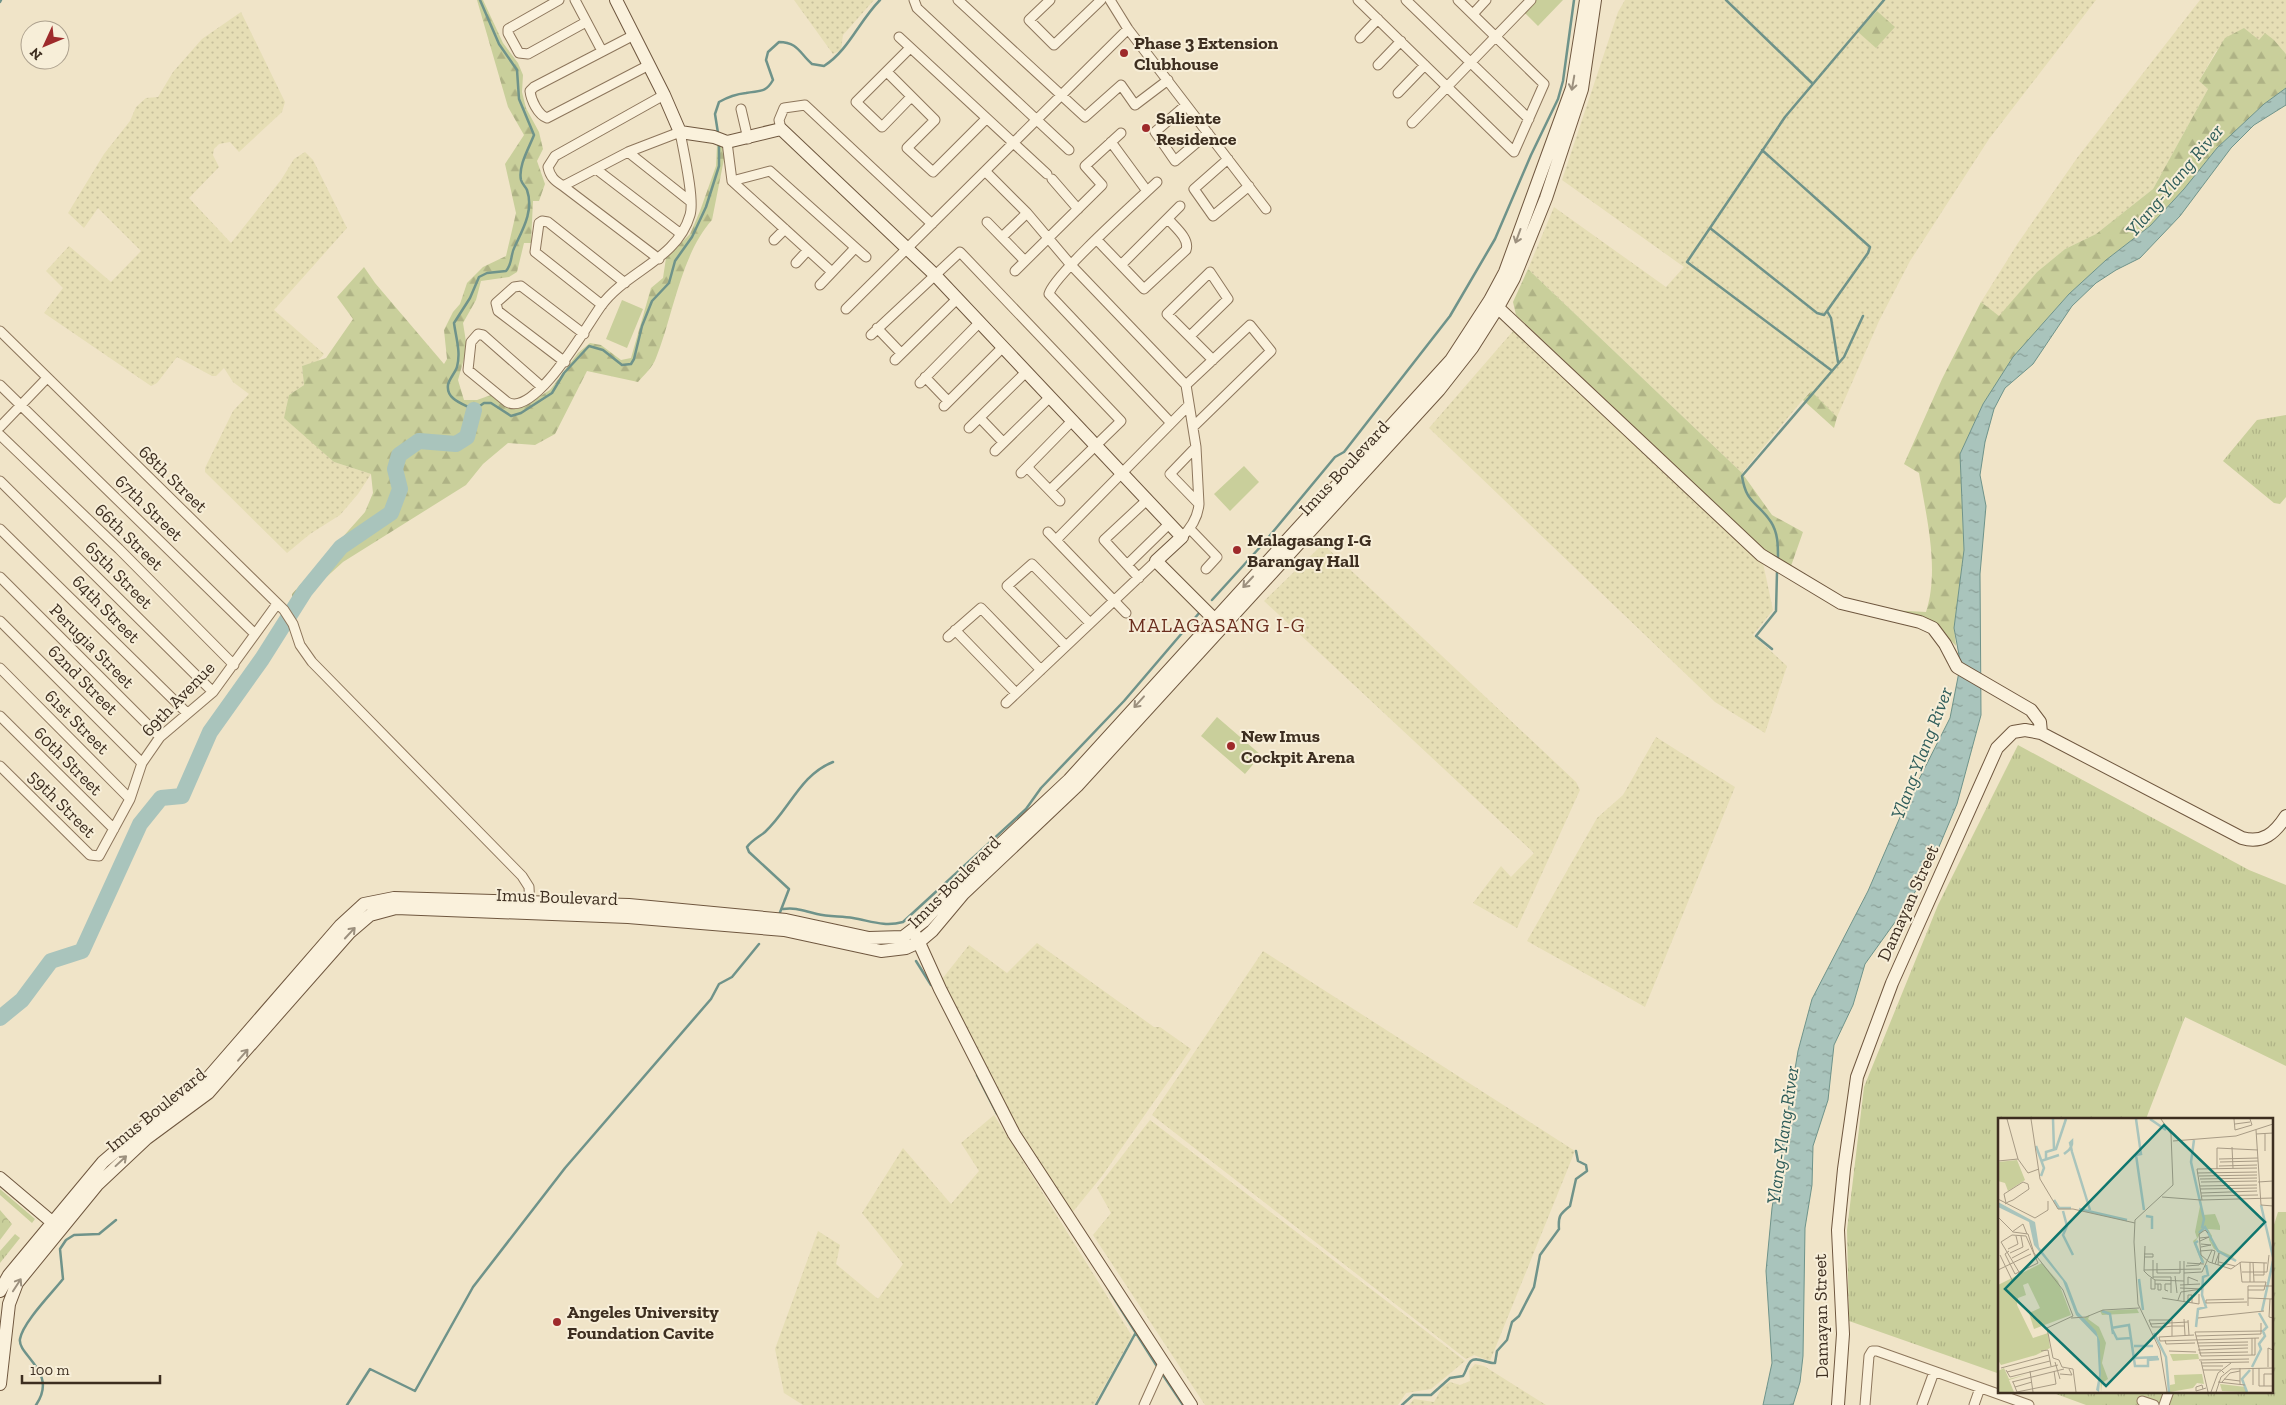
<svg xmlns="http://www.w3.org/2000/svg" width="2286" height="1405" font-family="'Zilla Slab',serif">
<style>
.farmland{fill:url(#farmland-dots)}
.grass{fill:url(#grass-tufts)}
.forest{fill:url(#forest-firs)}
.park{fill:url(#park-crowns)}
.pitch{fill:#c9cf9b}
.water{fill:url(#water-ripples);stroke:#6f938a}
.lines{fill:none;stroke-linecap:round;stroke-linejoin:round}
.stream{stroke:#6f938a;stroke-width:2.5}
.river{stroke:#a9c4bc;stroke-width:16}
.street-casing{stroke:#8d765c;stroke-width:11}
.secondary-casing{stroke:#6f573f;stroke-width:14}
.street{stroke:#faf1dc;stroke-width:9}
.secondary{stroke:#faf1dc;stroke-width:12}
.oneway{stroke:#9c907e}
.poi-dot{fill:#9e2a2b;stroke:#f7eed8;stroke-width:2}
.labels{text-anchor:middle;stroke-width:4;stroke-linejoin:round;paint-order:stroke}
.poi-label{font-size:18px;font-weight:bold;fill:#3d2e20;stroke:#f7eed8;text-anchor:start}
.street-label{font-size:18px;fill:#3d2e20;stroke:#f7eed8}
.water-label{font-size:19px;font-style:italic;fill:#2f5d5a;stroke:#f7eed8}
.quarter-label{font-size:20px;letter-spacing:1px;fill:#6b2e1e;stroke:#f7eed8}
.inset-river{fill:none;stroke:#a9c4bc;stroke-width:2.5}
.inset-road{fill:none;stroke:#a89b85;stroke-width:1}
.view{fill:#0f766e;fill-opacity:0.15;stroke:#0f766e;stroke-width:2.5}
.inset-edge{fill:none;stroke:#3d2e20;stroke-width:2.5}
</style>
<defs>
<pattern id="farmland-dots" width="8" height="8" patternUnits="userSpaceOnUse" patternTransform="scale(1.25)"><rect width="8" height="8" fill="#e6deb5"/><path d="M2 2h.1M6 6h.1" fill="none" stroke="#c6bf9b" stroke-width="1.8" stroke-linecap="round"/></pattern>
<pattern id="grass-tufts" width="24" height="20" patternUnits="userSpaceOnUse" patternTransform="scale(1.25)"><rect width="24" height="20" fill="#c9cf9b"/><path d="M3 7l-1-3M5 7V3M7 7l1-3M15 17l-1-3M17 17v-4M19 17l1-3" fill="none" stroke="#aeb285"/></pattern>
<pattern id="forest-firs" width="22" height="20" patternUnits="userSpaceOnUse" patternTransform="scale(1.25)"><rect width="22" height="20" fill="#c9cf9b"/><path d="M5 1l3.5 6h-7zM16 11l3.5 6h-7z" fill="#aeb285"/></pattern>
<pattern id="park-crowns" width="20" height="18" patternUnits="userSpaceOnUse" patternTransform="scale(1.25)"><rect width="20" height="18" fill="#c9cf9b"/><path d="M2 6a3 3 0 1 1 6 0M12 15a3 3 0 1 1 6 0" fill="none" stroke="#aeb285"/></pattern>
<pattern id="water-ripples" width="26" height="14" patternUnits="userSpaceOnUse" patternTransform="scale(1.25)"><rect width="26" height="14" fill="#a9c4bc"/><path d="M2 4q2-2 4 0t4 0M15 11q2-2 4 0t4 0" fill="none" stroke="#8ba098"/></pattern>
</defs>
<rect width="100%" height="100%" fill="#f0e4c8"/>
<!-- farmland -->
<path class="farmland" d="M794,0H874L843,35L841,50L833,54Z
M1625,0H2096L1989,139L1910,261L1879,321L1837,417L1810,391L1742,473L1528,269L1554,207L1666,287L1684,267L1562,180L1618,12Z
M2200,0H2286V54L2274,40H2259L2216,51L2199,81L2208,89L2153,189L2096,234L2065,249L2037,272L1999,317L1981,302L2018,243L2077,158Z
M241,12L285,102L282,112L239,152L230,142L219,144L214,149L213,155L219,167L189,198L231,243L281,180L294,159L305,152L313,160L347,228L274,310L324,354L318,361L302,366L304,385L289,395L334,462L371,474L358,494L340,515L310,534L287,553L205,472V468L233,411L249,394L233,382L224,368L216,376H212L177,357L157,383L151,386L44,313L63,288L46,271L69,246L111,282L141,251L98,208L84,228L68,213L104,154L130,121L136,107L146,98L158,97L173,72L202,39Z
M1514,330L1763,563L1773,610L1753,635L1787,666L1765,733L1715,702L1429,428Z
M1323,544L1576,782L1580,790L1517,928L1473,903L1501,866L1511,877L1534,853L1264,601Z
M1656,737L1735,787L1645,1007L1527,941L1597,818L1623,795Z
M1037,943L1154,1027H1160L1191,1049L1102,1176L1072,1213L1003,1107L942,979L969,945L1007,973Z
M1263,951L1575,1151L1490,1361L1474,1355L1466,1359L1152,1115Z
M994,1115L1132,1336L1094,1405H803L784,1393L775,1349L818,1231L840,1245L836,1264L878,1299L903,1264L862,1213L903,1148L951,1204L979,1171L961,1143Z
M1150,1120L1465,1361L1431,1389L1406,1393L1398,1405H1205L1093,1235L1111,1213L1097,1188Z
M1475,1364L1484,1366L1546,1405H1409L1414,1399L1434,1402L1443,1386L1450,1382L1460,1385L1470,1381L1469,1371Z"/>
<!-- grass -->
<path class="grass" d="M2286,415V497L2280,504L2274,503L2223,461L2257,420Z
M2018,745L2249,870L2286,885V1066L2185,1017L2146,1119H2000V1374L1849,1321L1847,1230L1864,1087L1938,905Z
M0,1189L35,1219L32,1223L0,1195Z
M2278,1212H2286V1405H2086L2048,1391H2272V1231Z
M15,1234L20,1238L0,1263V1251Z"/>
<!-- forest -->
<path class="forest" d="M477,0H483L503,43L518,63L523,75L522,92L526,108L539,132L543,149L537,161L545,184L539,201H533L531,243H524L517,272L509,277L481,281L476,300L463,323L467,348L458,380L464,400H477L491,395L511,409L537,398L550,390L578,353L590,343L601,345L621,360L631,358L651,288L663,278L666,258L690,234L700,211L716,166L717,145L723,146L725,154L712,220C681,254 673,316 656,358C653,367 644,375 638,382L587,371L555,434L535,445L508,443L483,464L466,485L343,562L321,582L301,609L292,602V594L365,512L373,493L371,474L334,462L284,418L289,395L304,385L302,366L326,358L353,319L337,297L364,267L375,283L444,364L447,359L444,330L453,312L460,304L467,283L483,267L506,256L516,213L505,164L524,135L508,107Z
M1877,11L1895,27L1876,48L1858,32Z
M2244,28L2259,40L2265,33L2274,40L2286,54V88L2264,104L2217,148L2184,189L2150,226L2106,260L2069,294L2033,335L1983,404L1960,454L1964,550L1954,628L1956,646L1933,622L1890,610L1926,612C1940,569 1926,516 1919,473L1904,464L1942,379L1981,302L1999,316L2037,272L2065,249L2096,234L2153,189L2208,89L2199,81L2225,38Z
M1528,269L1742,473L1772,515L1803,532L1791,566L1764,549L1516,315L1513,302Z
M1811,391L1837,417L1834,428L1803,400Z"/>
<!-- park -->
<path class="park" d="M0,1210L12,1224L0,1240Z"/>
<!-- pitch -->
<path class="pitch" d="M1534,0H1563L1538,26L1523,11Z
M622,300L643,309L627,348L606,339Z
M1244,466L1259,482L1230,511L1214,494Z
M1217,717L1261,755L1245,774L1201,736Z"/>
<!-- water -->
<path class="water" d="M2286,88V105L2254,125L2231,148L2180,216L2140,258L2116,270L2096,283L2072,306L2033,364L2005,388L1994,409L1985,442L1980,475L1986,506L1980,574L1981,715L1957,804L1933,861L1908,904L1865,964L1853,1005L1834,1045L1828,1100L1813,1146L1812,1185L1805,1228L1803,1356L1800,1382L1793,1405H1763L1772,1363L1766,1271L1772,1208L1798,1051L1812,999L1868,891L1901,815L1950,718L1959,672V655L1954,628L1964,550L1960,454L1983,404L2013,357L2069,294L2106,260L2150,226L2184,189L2217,148L2264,104Z"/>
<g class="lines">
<!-- stream -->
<path class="stream" d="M480,0L499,44L517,70L519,99L534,135C529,148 518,166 521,180C522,184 526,187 527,190C534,210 523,229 515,246C510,255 513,263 506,271L487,273L479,277L470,298L454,323C456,338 461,352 457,367C455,373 449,379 448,385C446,400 464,404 474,410L484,403H491L511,416L521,413L552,393L564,373L589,346L603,350L622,365L631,364L634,359L642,326L652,301L669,283L675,261L692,237L706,207L719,166V143
M1726,0L1813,84
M0,2L1,0
M718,133L715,114L719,102C726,98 737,94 746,93C759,90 765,94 773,80L766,60L768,52L779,42C798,42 800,54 812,64L824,66C849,50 859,21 880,0
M1762,150L1870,247L1868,253L1827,311L1831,318L1838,362
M1710,228L1817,313L1824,315L1827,311
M1831,370L1687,262L1785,117L1884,0
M1778,558C1778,545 1778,533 1771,522C1758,502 1746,504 1742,476L1844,357L1863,316
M1212,600L1262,545L1335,457L1344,452L1450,316L1495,239L1531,155L1558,99L1563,81L1574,0
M1772,649L1756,636L1776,611L1777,572
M783,909C796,907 804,911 817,914C829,917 841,916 853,918C871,921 884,927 903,922L1026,809L1041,788L1124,701L1200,612
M779,915L789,889L749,852L747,847C752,840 759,837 765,832C789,810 801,774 833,762
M916,961L931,985
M977,1075L997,1114
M1110,1292L1158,1368
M1161,1372L1183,1405
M36,1405C59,1372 17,1355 20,1339C23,1322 52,1293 63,1279L60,1249L66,1240L74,1235L99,1234L116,1220
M347,1405L370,1369L415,1391L473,1287L565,1168L711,999L719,984L732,977L759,944
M1096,1405L1135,1334
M1402,1405L1413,1395H1431L1450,1378L1463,1376C1466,1372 1467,1365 1471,1361C1477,1356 1488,1364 1495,1363L1497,1351L1507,1340L1512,1322L1519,1316L1534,1287L1540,1255L1559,1229C1558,1216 1560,1214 1570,1206L1576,1179L1587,1171L1586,1165L1578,1161L1576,1151"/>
<!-- river -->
<path class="river" d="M0,1018L22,1000L51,961L82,951L140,824L161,798L182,796L210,732L262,659L305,591L341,547L391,513L400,489L395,469L399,455L419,441L456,444L467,437L474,410"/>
<!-- street casing -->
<g class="street-casing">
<path id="street" d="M559,0L508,29V33L519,53L528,54L586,22
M575,0L602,51
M914,0L917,8L1069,150
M958,0L1085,117L1121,85L1135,105L1168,80
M1050,0L1029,20L1054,45L1101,0
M1110,0L1128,29L1266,209
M1358,0L1514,152L1544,84L1458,0
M1406,0L1529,119
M1473,14L1486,0
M634,35L534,87L530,91C531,100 538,115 547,118L649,65
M899,37L1047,174
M1360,38L1378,19
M910,48L856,102L882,127L911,97
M1378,65L1401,41
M887,72L935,120L907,148L933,172L986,119
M1398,93L1425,65
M1186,105L1155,132L1175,161L1208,133
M741,109L748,139
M1412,123L1531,0
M781,129L779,120L784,108L805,105L932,224
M727,142L732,181L832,272
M1111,142L1147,191
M628,152L691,202
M1228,159L1194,189L1213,216L1249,186
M596,169L681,234
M985,171L1027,213L1071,265L1186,385L1196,447L1199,504C1198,517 1192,527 1182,537
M1052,179L1078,209
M732,181L770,171L866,257
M1157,182C1138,200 1053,276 1049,294L1171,423
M563,186C555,181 550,177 548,167L555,156L664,95
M987,222L1025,261
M1002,237L1027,213
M774,240L785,229
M1097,240L1144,289L1186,250C1190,239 1175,227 1168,219
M796,263L808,250
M1121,265L1180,206
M1015,271L1102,185L1085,166L1121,133
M820,285L855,248
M602,305L535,252L539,223L542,221L548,222L625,283
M846,309L1128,29
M877,328L901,353
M0,331L284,610L293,624L300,645L312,662L522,876L529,887L530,908
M871,335L960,252L1121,421L1050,490
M1190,336L1228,299L1210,272L1167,314L1213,360
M895,360L957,299
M565,362L498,311L496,303L514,287L521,286L584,334
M925,377L948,401
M920,383L979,323
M0,385L255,634
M1186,385L1250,325L1271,351L1193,427
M542,387L483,335L478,334L471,342L468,370L507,402C535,418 587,325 601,306C626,271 677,260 690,215C695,200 683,149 680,132L628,152L563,186L659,259
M944,406L1003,347
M980,418L1003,442
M0,427L47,378
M969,428L1026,372
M0,435L119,549L234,665
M1196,447L1170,474L1199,504
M995,451L1050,397
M1027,467L1060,501
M1021,473L1072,421
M0,481L213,692
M0,529L187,713
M1190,529L1217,557L1206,569
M1048,532L1126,613
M1056,540L1189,405
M1127,565L1170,523
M0,577L160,737
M1139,578L1104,540L1147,500
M0,621L142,763
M955,630L1016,693
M948,637L981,608L1041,670
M1066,646L1007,586L1032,564L1090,623
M0,668L130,799
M1006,703L1156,561
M0,716L114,829
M0,766L90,855L99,856L130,799L142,763L160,737L213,692L277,604
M2142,1401L2154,1405
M1144,1405L1163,1363
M1865,1405L1869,1356L1872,1351H1877L2029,1405
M1922,1405L1934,1372
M1974,1405L1980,1388
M2164,1405L2169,1391"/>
</g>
<!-- secondary casing -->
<g class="secondary-casing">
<path id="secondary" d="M616,0L664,95L680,132L714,137L727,142L781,129L934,274L1182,537L1156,561L1219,624
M1493,303L1761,555L1841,603L1920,622L1933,628L1945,644L1957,667L2031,710L2040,722L2041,733
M916,936L940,989L1014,1134L1191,1405
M0,1178L52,1222
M0,1291L9,1275L103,1162L153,1119L194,1091L208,1078L340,926L364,904L394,898L629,905L786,920L869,938L903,937L924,921L956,886L1069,780L1451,360L1490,300L1505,272L1572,88L1586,0
M0,1384L9,1304L17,1283L97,1185L147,1138L208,1093L349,933L370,915L396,908L628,917L784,930L881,951L906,948L919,942L932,931L963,894L1077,786L1439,390L1472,348L1498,307L1514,278L1546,198L1582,89L1595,0
M1838,1405L1843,1334L1838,1230L1844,1169L1857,1077L1892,983L1997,748L2013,732L2025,730L2041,733L2242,838C2263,844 2275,833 2286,816"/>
</g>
<!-- street -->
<use href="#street" class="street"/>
<!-- secondary -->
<use href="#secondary" class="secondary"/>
</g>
<!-- one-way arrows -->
<defs><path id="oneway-shaft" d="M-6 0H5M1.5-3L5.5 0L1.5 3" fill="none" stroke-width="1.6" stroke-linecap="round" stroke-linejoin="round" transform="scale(1.25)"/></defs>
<g class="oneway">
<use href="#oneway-shaft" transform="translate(1573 83) rotate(100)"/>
<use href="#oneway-shaft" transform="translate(1518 236) rotate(110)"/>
<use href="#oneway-shaft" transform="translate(1248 582) rotate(133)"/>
<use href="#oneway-shaft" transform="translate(1139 702) rotate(132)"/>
<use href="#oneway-shaft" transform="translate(350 933) rotate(-47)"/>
<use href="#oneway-shaft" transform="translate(243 1055) rotate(-49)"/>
<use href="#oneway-shaft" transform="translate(121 1161) rotate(-43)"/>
<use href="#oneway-shaft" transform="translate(17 1285) rotate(-57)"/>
</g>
<!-- markers -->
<g class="poi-dot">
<circle cx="1124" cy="53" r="5"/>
<circle cx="1146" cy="128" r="5"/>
<circle cx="1237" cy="550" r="5"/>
<circle cx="1231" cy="746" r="5"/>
<circle cx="557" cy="1322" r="5"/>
</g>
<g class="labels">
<!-- poi labels -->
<g class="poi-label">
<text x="1134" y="49">Phase 3 Extension<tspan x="1134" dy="21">Clubhouse</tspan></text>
<text x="1156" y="124">Saliente<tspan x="1156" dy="21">Residence</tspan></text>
<text x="1247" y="546">Malagasang I-G<tspan x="1247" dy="21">Barangay Hall</tspan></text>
<text x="1241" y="742">New Imus<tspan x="1241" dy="21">Cockpit Arena</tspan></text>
<text x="567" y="1318">Angeles University<tspan x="567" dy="21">Foundation Cavite</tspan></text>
</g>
<!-- street labels -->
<g class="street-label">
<text transform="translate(1344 468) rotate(-47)" y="6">Imus Boulevard</text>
<text transform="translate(173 479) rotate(44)" y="6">68th Street</text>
<text transform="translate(149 508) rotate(44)" y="6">67th Street</text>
<text transform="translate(129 537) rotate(44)" y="6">66th Street</text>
<text transform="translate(119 575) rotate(45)" y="6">65th Street</text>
<text transform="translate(106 609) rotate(45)" y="6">64th Street</text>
<text transform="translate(92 646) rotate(45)" y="6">Perugia Street</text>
<text transform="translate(83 680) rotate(45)" y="6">62nd Street</text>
<text transform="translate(178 699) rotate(-46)" y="6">69th Avenue</text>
<text transform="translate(77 722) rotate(45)" y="6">61st Street</text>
<text transform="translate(68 761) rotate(45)" y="6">60th Street</text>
<text transform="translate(62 804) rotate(45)" y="6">59th Street</text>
<text transform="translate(954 882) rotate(-45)" y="6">Imus Boulevard</text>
<text transform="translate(557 897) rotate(2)" y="6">Imus Boulevard</text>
<text transform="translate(1908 903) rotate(-66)" y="6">Damayan Street</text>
<text transform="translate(156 1110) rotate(-39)" y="6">Imus Boulevard</text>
<text transform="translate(1821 1316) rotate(-91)" y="6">Damayan Street</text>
</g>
<!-- water labels -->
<g class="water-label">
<text transform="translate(2174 180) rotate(-50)" y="7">Ylang-Ylang River</text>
<text transform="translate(1921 753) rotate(-69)" y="7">Ylang-Ylang River</text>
<text transform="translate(1782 1135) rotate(-82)" y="7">Ylang-Ylang River</text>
</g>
<!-- quarter labels -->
<g class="quarter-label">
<text x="1217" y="632">MALAGASANG I-G</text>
</g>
</g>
<!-- overview -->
<g transform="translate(1998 1118)">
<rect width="275" height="275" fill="#f0e4c8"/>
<path d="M44,145L60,163L73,197L36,211L31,195L42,190L30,165L25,167L28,177L20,180L19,187L35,220L50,215L52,230L38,237L3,247L0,242V167ZM172,236H200L201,241L175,243ZM204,256L206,266L199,265L195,270L172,274V267L177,266L176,257Z" fill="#c9cf9b"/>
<path d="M203,83L205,97L217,96L222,108V112L210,111L214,118L213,123L221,132L234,138L239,143L216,131L211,122V115L206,110L197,124L207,145L202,140L195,123L199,120L197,114ZM139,191L141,195L104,197L102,193ZM92,197L90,201L101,209L108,225L104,245L110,261L104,265L103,274L100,218L85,200ZM222,266L248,269V274L224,273Z" fill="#c9cf9b"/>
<path d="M19,42L27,62L10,73L7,65L0,63V44ZM6,250L11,261L30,256L11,262L16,274H0V253Z" fill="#c9cf9b"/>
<path d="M0,84L37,104L41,129L69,165L80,194L98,213L102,224V232L103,256L101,274L98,272L101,257L99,219L78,197L65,163L36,127L31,104L0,89Z" fill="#a9c4bc"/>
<path class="inset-river" d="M55,1L56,32M138,1L143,36L138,37L146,92M152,1L168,12M196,22L193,44L206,101L204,110M38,28L46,50L43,58M66,36L71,32L73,29L74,26V23L72,25L73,29L74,34L92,92M48,41V34L58,31L68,1M43,43L61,37M56,82L61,90H73M263,87L275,139M81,91L129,102M65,93L69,108L65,117L75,137M148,98L154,99V111M201,115L207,109L220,133L238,143M200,123L197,125L205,145M141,161L145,192M104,193L112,196L115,216M264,193L275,143M198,209L200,191L208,189L204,177L205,159L210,157L208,147M113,210L131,207L137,248H150V242L161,241M114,211L119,221L133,220M156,215L168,239L171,274M136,228H155M137,240L160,239M254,249L263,231L261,226L267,218L265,213L269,209L261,195M249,274L244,261L252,252"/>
<path class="inset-road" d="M9,1L20,41M33,1L42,61L60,91H75L137,105M163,1L173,16L175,67L137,102L136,124L140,186L162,232L169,274M236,1L237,12L254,7L252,1M237,6L252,4M258,12L263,87L275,88M258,16L275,15M267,16V33M175,23L238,18L275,6M234,29L235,50M221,41L260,40M0,43L20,41L30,55L41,51M222,44L260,43M221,48L259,47M219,51V30L260,32M199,55L259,54M201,58L259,57M202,61L259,60M203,64L259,63M260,64L275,63M202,68L259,67M202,71L259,70M203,75L259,73M204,78L260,77M164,79L203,82L275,80M0,81L37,100L50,92V83M204,82L199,51L259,50M7,86L10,84L15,82L31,71L30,66L25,64L6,76L8,85M0,99L15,114L30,116L36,135L65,172L75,198L49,210L55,240L61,242L64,249L75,251L78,274M14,114L25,106L29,116M210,115L207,112L201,116L203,137L211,144L233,151L243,144L269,145M202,120L211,119L202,123M3,124L14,117L28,118L40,145L17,156L7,136L11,133M3,124L21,154M147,128L146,153L150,157L157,162L186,163M203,129L213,127L203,126M10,131L20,126L18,118M12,135L25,129L23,118M2,137L14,162M146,139H155V136H146M14,140L31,131M155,142V160M186,143V183M221,144L237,148M242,144L244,164H268L266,172H250M255,144L256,164M159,145V155H182V143M189,145L206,146M214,145L217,133L214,132M217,146L221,135L220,147M188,148L201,147L203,144M0,152L33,136M146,152L203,151M244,154H269L271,137M186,155L204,154L214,132L202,133M256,157H266V145M177,158L179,175M155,159H173V175M153,160V171H157V162M252,164V144M157,166H163V172H160V166M182,167L202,166M190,167V159L200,163M170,173L167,172V166H173M164,180L201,186V176M250,180L275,181M272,181L271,199L275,200M180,182L183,174L204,171L182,170M190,184V177H194V185M208,185V182L246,181M208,185L249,184M250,188V168H275M73,200L88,199L105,192L141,190M200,200L266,193M186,201L187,217M190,202L191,217M152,206L190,204M174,218V202H151L154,209H167L174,208H187M198,218L263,216V205M161,219L162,223L261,220M161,219L196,217M254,220V237M257,220V237L203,238L197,214L264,213M167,222L168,226L197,225M199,225L250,224M200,228L250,227M200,232L250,230M43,233L50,232L53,248M171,233L198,234M201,235L250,234M201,242L251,241M203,243L210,274M57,244L62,261M203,245L251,244M204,248H225M270,249V230L275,232M3,250L51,237M242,250V266M261,250V268H275M8,252L12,259L60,247M205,252H223L226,255M32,253L35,274M9,254L52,243M62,256L74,257L71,251M226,261L242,263M14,264L66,251M15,264L19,274L58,266L56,253M220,264L247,267M224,264L232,255L242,253M255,267V250M266,268V256H275M17,269L34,264M205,271L204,267L198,269V273L205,271L208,270M213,274L220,255L233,245M218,274L223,259L233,251L275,250"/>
<path class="view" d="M166,7L267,104L108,268L7,171Z"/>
<rect width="275" height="275" class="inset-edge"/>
</g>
<!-- north arrow -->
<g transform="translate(45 45) rotate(226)"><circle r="24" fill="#f7eed8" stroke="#ada18e"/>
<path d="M0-4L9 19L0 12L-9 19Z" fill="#9e2a2b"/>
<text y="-8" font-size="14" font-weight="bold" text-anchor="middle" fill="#3d2e20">N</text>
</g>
<!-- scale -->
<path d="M22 1375v8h138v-8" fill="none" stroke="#3d2e20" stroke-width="2.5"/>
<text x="30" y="1375" font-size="15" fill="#3d2e20" stroke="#f7eed8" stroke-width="4" paint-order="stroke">100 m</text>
</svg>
